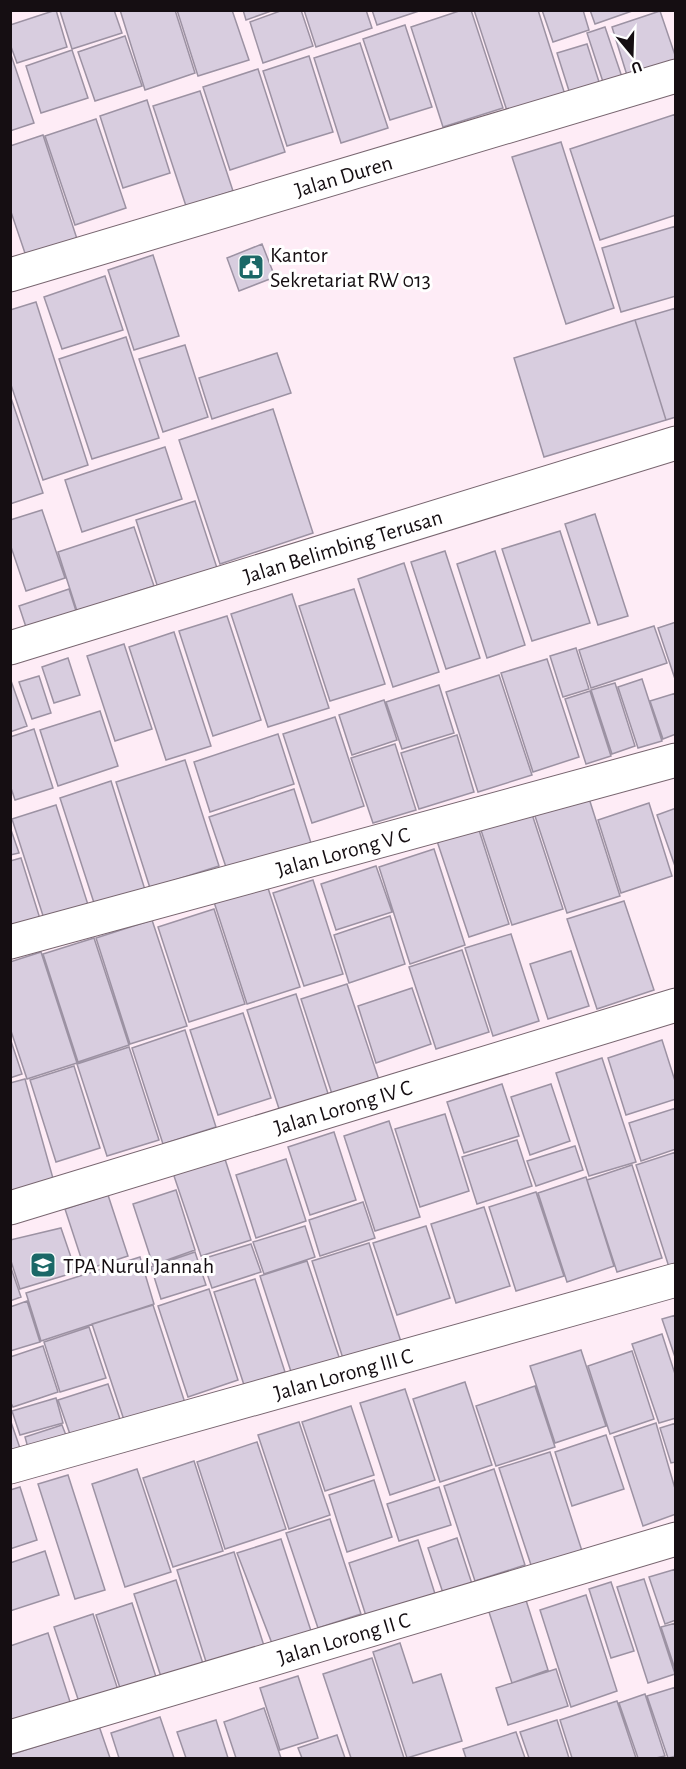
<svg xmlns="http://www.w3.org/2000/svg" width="686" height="1769" font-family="'Alegreya Sans',sans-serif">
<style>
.building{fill:#d8cddf;stroke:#9c92a3;stroke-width:1.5}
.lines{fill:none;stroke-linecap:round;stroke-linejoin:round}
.minor-casing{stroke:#786670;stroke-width:35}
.minor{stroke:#fff;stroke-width:33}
.labels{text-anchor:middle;stroke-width:6;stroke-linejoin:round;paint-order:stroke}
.street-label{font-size:22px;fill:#150e12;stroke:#fff}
.poi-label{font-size:22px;fill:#150e12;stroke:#fff;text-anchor:start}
</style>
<rect width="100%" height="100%" fill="#feecf6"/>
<!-- building -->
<path class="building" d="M56,10L67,47L17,63L10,44V25Z
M114,10L122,33L72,49L60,11Z
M120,10H175L195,73L145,90Z
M177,10H232L249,60L198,76Z
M243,10H274L246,20Z
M283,10H301L313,46L263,63L250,22Z
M304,10H366L372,28L316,47Z
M372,10H422L377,25Z
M462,10H471L503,108L443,127L411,27Z
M474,10H538L567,101L510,120Z
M542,10H583L589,30L553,42Z
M590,10H635L595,24Z
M660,11L676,58V70L630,85L612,27Z
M405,25L432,107L390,120L363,39Z
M605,27L624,83L605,88L587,33Z
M125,36L142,86L95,101L78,52Z
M360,43L388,128L341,143L314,58Z
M587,44L600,85L570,94L557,53Z
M72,50L88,98L41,113L26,66Z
M10,52L34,123L10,131Z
M309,56L333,132L287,146L263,71Z
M258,69L285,152L230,170L203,87Z
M200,91L233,191L186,206L153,106Z
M147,100L170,173L123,188L100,116Z
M676,114V215L600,240L570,149Z
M96,119L126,208L75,225L45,136Z
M43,135L79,245L28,262L10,209V146Z
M561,142L614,308L566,324L512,157Z
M676,226V296L621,312L602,248Z
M262,244L275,277L239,291L227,258Z
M153,255L179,336L134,350L108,270Z
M105,276L123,330L62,349L44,297Z
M36,302L88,465L43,480L10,382V310Z
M676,308V417L666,420L635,320Z
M635,320L666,420L544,457L514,358Z
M126,337L159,438L92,459L59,359Z
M185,345L208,417L163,432L139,359Z
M277,353L291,393L212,419L199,378Z
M10,395L43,493L10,504Z
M273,409L313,533L220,564L179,440Z
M165,447L182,499L82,532L65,480Z
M195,501L218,571L159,591L136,520Z
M42,510L65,578L26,591L10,544V520Z
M595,514L628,616L598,625L565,524Z
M134,527L154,586L77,611L58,552Z
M560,531L590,623L532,641L502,549Z
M445,551L480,658L446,669L411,562Z
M495,551L525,645L487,658L457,564Z
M404,563L439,672L393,687L358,579Z
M69,589L77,614L27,630L19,606Z
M354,589L385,684L330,701L299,606Z
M292,594L329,708L268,727L231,614Z
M227,616L261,720L213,736L179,631Z
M676,622V682L658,628Z
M654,626L667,663L591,688L579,650Z
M174,632L211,746L166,760L129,647Z
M124,644L152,729L115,741L87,656Z
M576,648L589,689L563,697L550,656Z
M68,658L80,695L54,703L42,667Z
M547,659L579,757L533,772L501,673Z
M499,675L532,775L478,792L446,692Z
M39,676L51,713L32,719L19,682Z
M10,678L27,726L10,732Z
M642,679L662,741L638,748L618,687Z
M615,683L635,746L612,754L591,690Z
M439,685L454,733L402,749L386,702Z
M590,691L611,756L586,764L565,699Z
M676,693V734L663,739L650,701Z
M384,700L397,740L352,755L339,715Z
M100,711L118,766L58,786L40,730Z
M335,717L364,806L312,823L283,734Z
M34,729L53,788L15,800L10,785V737Z
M278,734L294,784L210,812L194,762Z
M457,735L474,792L419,809L401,753Z
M395,744L416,810L373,823L351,758Z
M185,760L219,866L150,888L116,782Z
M111,781L146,893L96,909L60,798Z
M294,789L311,843L227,870L209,817Z
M587,792L620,896L567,913L533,810Z
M649,803L672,876L621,893L598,820Z
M56,805L90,911L46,925L12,819Z
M530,808L563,909L512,925L479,824Z
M676,808V869L657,815Z
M10,827L19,853L10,855Z
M478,827L509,924L469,937L437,841Z
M434,849L465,945L410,964L379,867Z
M21,858L41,922L10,932V861Z
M376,866L392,912L336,930L321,884Z
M313,880L343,974L304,986L273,893Z
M267,885L300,987L247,1004L214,902Z
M624,901L654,990L597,1009L567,919Z
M214,909L245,1004L189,1022L158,927Z
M390,916L405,964L349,983L334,935Z
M152,920L187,1026L130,1044L96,938Z
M511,934L539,1021L493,1036L465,948Z
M94,938L129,1045L78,1062L43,954Z
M462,950L489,1032L436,1049L409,967Z
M571,951L589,1006L548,1019L530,964Z
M41,952L77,1063L27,1079L10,1028V962Z
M347,984L379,1080L332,1094L301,999Z
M412,988L431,1044L376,1063L358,1006Z
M296,994L332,1106L283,1121L247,1010Z
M243,1013L271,1098L218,1115L190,1030Z
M185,1030L216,1127L163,1144L132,1048Z
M10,1038L22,1074L10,1078Z
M662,1040L676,1084V1099L626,1115L608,1058Z
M129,1047L159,1140L107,1156L77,1064Z
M602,1058L636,1162L589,1176L556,1073Z
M74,1066L100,1148L56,1162L30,1080Z
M25,1079L54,1182L10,1194V1083Z
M502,1084L519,1136L464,1153L447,1102Z
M551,1084L570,1141L530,1155L511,1097Z
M676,1108V1149L641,1161L629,1123Z
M445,1114L469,1191L420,1207L395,1129Z
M389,1121L420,1217L375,1231L344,1136Z
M334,1132L356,1200L310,1215L288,1147Z
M517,1140L532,1186L477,1204L462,1157Z
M575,1146L583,1170L536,1186L527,1161Z
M676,1152V1265L669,1267L636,1165Z
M224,1156L251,1240L201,1256L173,1173Z
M286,1159L306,1221L256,1238L236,1175Z
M632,1165L662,1258L617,1272L587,1180Z
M586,1177L614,1266L567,1282L538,1193Z
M176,1190L195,1250L153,1265L133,1204Z
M536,1192L564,1276L516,1291L489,1207Z
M108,1195L128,1256L85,1270L65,1209Z
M363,1202L375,1238L320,1256L309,1220Z
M484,1207L510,1286L456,1303L431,1224Z
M305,1226L315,1257L264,1274L253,1242Z
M426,1226L450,1298L397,1315L373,1243Z
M61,1228L76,1272L20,1289L10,1258V1240Z
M369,1243L404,1351L346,1368L312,1261Z
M251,1244L261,1272L212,1288L202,1259Z
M195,1252L206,1285L161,1299L151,1267Z
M140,1257L154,1304L41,1341L26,1293Z
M307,1261L343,1369L295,1384L260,1276Z
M10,1265L21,1297L10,1301Z
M255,1279L285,1372L244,1385L214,1292Z
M209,1289L238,1380L188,1397L158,1306Z
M27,1301L40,1342L10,1351V1307Z
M153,1305L187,1409L127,1429L92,1324Z
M676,1315V1360L662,1319Z
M89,1327L106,1378L60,1392L44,1342Z
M662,1334L676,1377V1418L659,1423L632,1344Z
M43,1346L58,1392L13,1407L10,1401V1357Z
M581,1350L606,1426L555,1443L530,1366Z
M632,1351L654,1419L610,1434L588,1366Z
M465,1382L492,1465L440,1482L413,1399Z
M108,1384L122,1425L72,1440L58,1400Z
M535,1386L555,1447L496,1466L476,1406Z
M405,1389L435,1480L390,1495L360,1403Z
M56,1398L63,1423L20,1435L12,1411Z
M351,1406L374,1475L325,1491L302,1422Z
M10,1419L23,1457L10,1461Z
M299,1422L330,1515L289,1529L258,1435Z
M656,1423L676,1492V1514L643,1526L614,1437Z
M676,1423V1462L671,1463L660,1428Z
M62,1425L69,1443L30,1455L25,1437Z
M606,1435L624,1489L572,1506L555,1452Z
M257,1442L286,1529L225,1549L197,1462Z
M550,1452L582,1551L532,1568L499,1468Z
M194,1461L223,1551L173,1567L143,1478Z
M137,1469L171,1572L125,1587L92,1484Z
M494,1469L525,1565L475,1581L444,1486Z
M68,1475L105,1590L75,1599L38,1484Z
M374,1480L392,1537L347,1552L329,1495Z
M20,1487L37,1540L10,1549V1490Z
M439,1487L451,1525L399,1541L387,1504Z
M330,1519L361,1614L318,1628L286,1533Z
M457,1538L474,1590L445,1599L428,1548Z
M281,1539L312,1634L273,1646L237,1553Z
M418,1540L436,1597L367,1619L349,1563Z
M45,1551L59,1595L10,1611V1563Z
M234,1552L265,1649L208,1668L177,1570Z
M676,1569V1620L665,1624L649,1577Z
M644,1579L675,1674L648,1683L617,1587Z
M176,1580L206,1673L164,1686L134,1594Z
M611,1582L634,1651L611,1658L589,1589Z
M586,1595L617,1691L571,1707L540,1610Z
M525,1597L548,1670L512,1683L488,1609Z
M132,1603L157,1680L121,1691L96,1615Z
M93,1614L118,1690L79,1702L54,1627Z
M676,1623V1672L661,1627Z
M48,1633L71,1705L10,1725V1646Z
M400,1643L413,1683L441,1674L462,1741L407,1758L373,1652Z
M372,1658L404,1758H351L323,1674Z
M556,1669L568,1706L508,1725L496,1688Z
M298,1676L318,1738L280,1750L260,1688Z
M676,1687V1756L668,1758L647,1696Z
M645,1694L665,1756L656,1758H638L619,1703Z
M617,1701L636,1758H572L560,1720Z
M264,1708L281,1758H236L224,1722Z
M160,1717L174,1758H119L111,1733Z
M216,1720L228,1758H186L177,1732Z
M557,1720L569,1758H529L520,1732Z
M99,1726L110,1758H10V1755Z
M516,1732L525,1758H466L463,1749Z
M337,1735L345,1758H302L298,1748Z"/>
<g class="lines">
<!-- minor casing -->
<g class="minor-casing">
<g id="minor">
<path id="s1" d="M10,275L676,76"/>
<path id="s2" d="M10,648L676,443"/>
<path id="s3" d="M10,942L676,760"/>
<path id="s4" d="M10,1208L676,1005"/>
<path id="s5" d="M10,1467L676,1280"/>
<path id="s6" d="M10,1737L676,1539"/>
</g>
</g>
<!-- minor -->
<use href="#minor" class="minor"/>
</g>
<!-- icons -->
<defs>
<g id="civic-square" transform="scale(1.35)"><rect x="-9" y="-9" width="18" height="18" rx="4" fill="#1b6867" stroke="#fff"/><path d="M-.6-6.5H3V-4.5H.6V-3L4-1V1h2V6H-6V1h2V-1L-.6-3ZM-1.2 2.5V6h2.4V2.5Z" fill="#fff"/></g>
<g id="school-square" transform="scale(1.35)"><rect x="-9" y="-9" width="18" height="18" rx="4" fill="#1b6867" stroke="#fff"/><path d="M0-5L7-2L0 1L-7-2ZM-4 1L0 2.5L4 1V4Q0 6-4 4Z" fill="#fff"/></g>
</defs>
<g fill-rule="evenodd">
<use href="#civic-square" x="251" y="267"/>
<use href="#school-square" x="43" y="1265"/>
</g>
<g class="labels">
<!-- street labels -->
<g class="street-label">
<text dy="8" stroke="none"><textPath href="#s1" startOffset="348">Jalan Duren</textPath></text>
<text dy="8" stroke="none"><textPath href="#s2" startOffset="348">Jalan Belimbing Terusan</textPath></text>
<text dy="8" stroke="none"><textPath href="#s3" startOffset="345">Jalan Lorong V C</textPath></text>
<text dy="8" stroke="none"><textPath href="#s4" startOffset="348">Jalan Lorong IV C</textPath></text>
<text dy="8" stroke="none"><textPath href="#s5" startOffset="346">Jalan Lorong III C</textPath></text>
<text dy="8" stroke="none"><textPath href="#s6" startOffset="348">Jalan Lorong II C</textPath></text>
</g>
<!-- poi labels -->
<g class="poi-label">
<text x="270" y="262">Kantor<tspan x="270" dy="25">Sekretariat RW 013</tspan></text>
<text x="63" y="1273">TPA Nurul Jannah</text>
</g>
</g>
<!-- border -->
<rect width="686" height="1769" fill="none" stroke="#150e12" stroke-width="24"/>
<!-- north arrow -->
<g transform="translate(632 54) rotate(161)" stroke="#ffffff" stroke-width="4.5" paint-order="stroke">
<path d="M0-4.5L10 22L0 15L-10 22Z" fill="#150e12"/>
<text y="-9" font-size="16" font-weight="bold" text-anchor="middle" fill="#150e12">U</text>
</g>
</svg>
